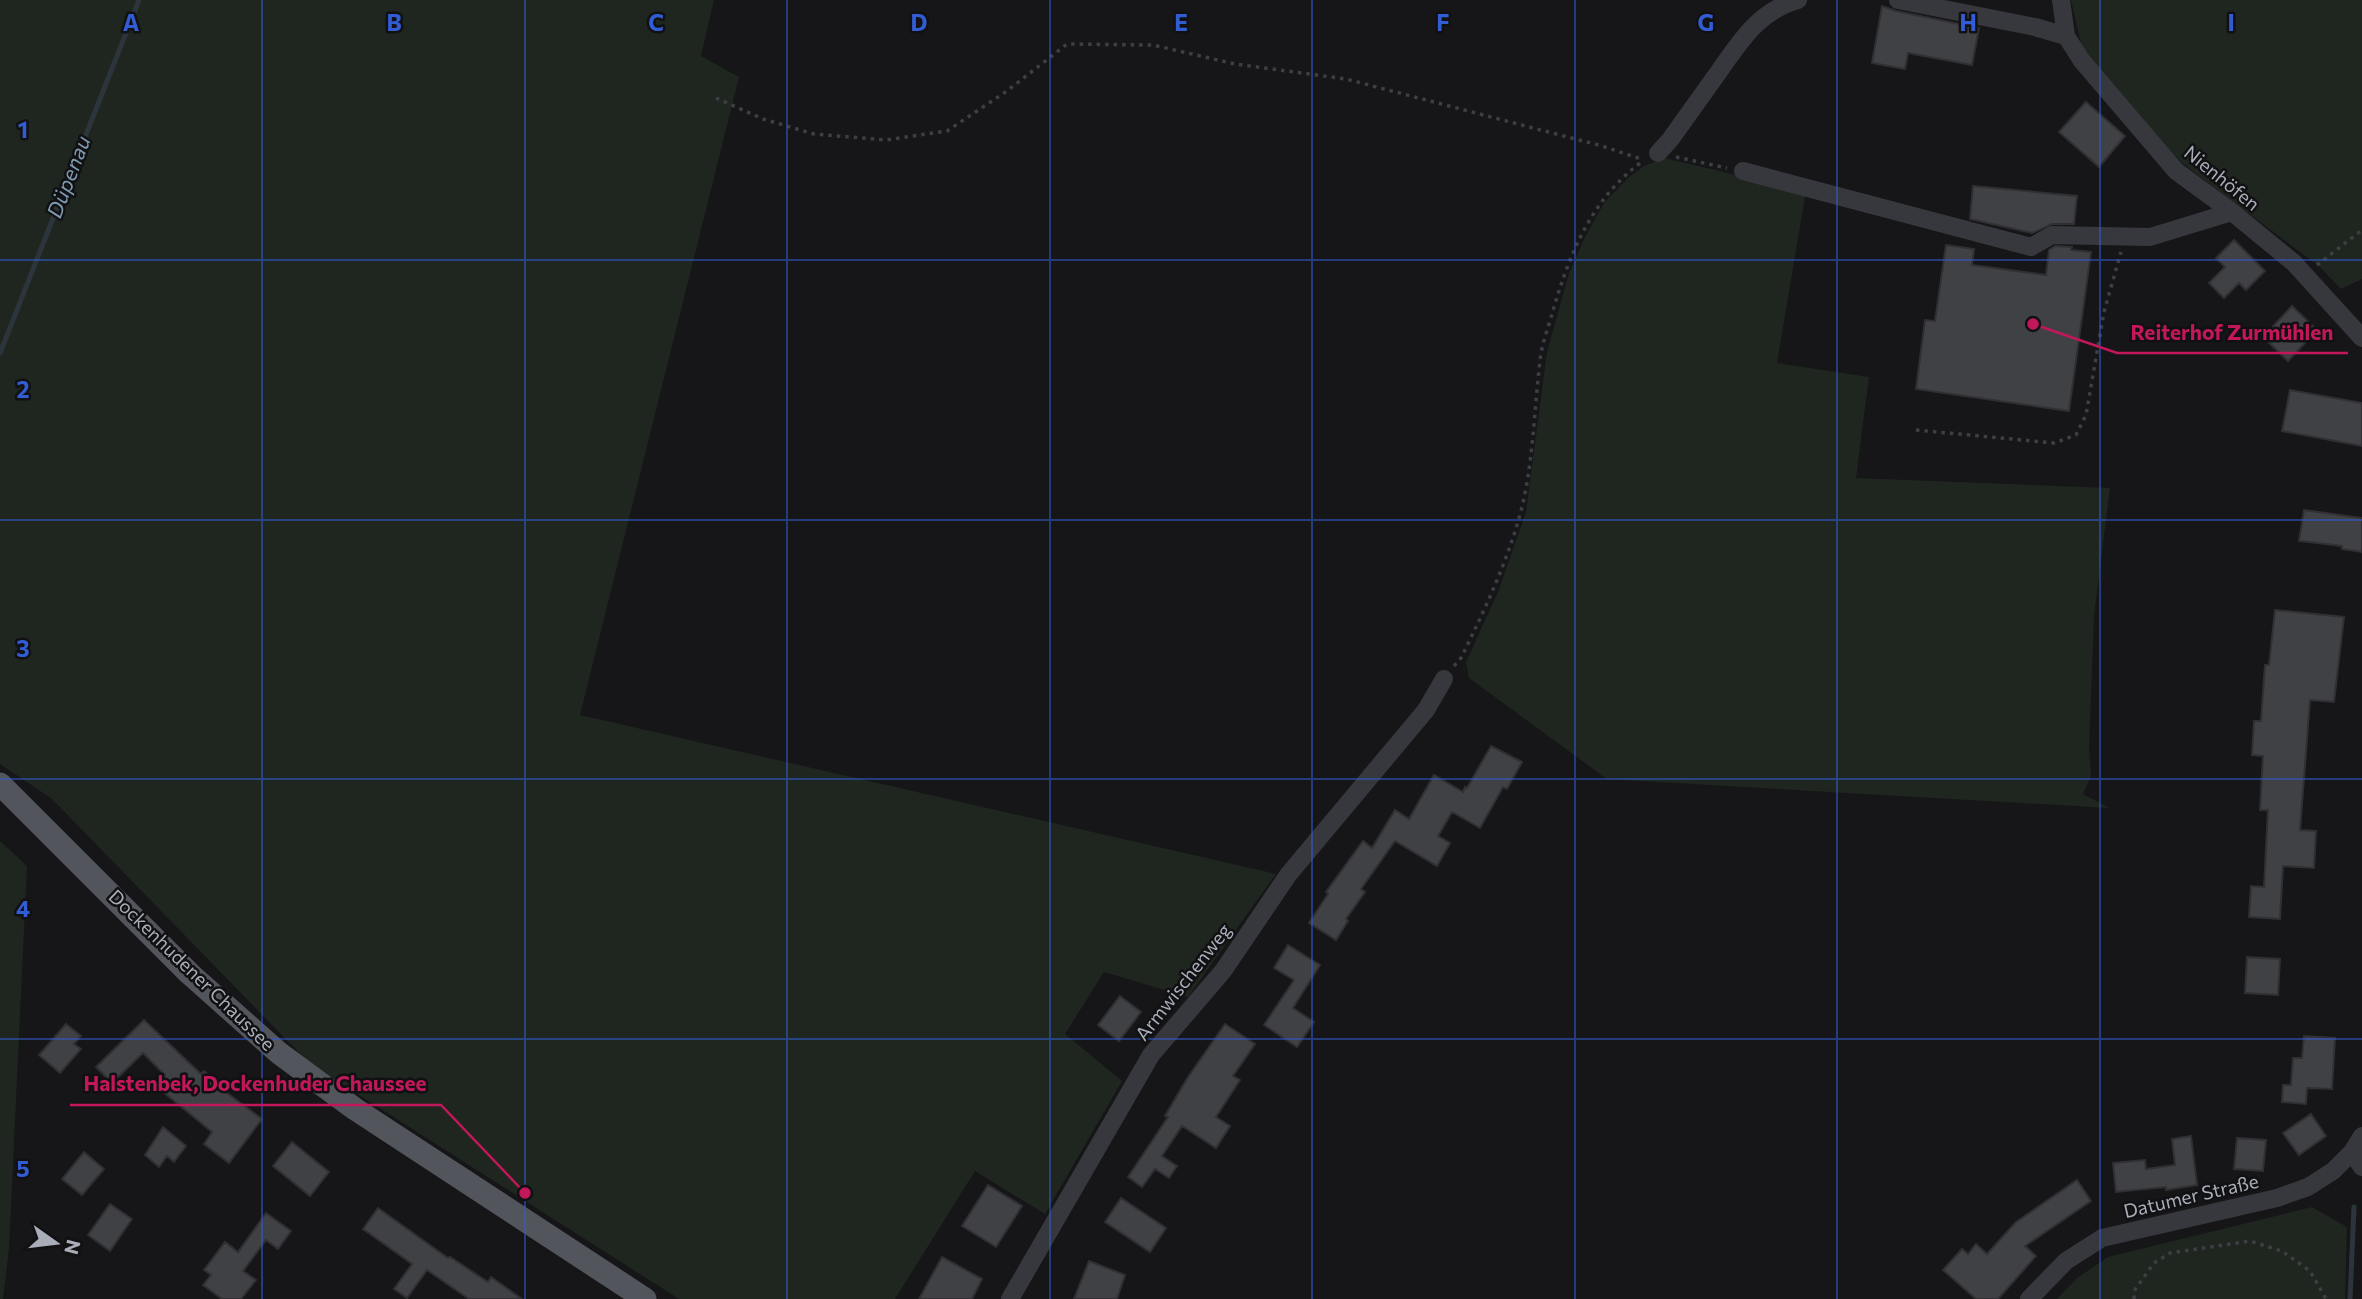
<svg xmlns="http://www.w3.org/2000/svg" width="2362" height="1299" font-family="Commissioner,sans-serif">
<style>
.green{fill:#1e261f}
.lines{fill:none;stroke-linecap:round;stroke-linejoin:round}
.stream{stroke:#2c353c;stroke-width:5}
.building{fill:#404145;stroke:#303034;stroke-width:2}
.path{stroke:#3d3f44;stroke-width:3.5;stroke-dasharray:3.5 5;stroke-linecap:butt}
.minor{stroke:#37383d;stroke-width:18}
.major{stroke:#53555c;stroke-width:23}
.grid{fill:none;stroke:#325cd3;stroke-width:2;stroke-opacity:0.55}
.labels{text-anchor:middle;stroke-width:5;stroke-linejoin:round;paint-order:stroke}
.street-label{font-size:19px;fill:#a8adb8;stroke:#111113}
.water-label{font-size:21px;font-style:italic;fill:#7f9bb3;stroke:#111113}
.grid-label{font-size:23px;text-anchor:middle;font-weight:bold;fill:#325cd3;stroke:#111113;stroke-width:5;stroke-linejoin:round;paint-order:stroke}
.leader{fill:none;stroke:#c2185b;stroke-width:2.5}
.callout-dot{fill:#c2185b;stroke:#111113;stroke-width:2.5}
.callout-label{font-size:21px;text-anchor:middle;font-weight:bold;fill:#c2185b;stroke:#111113;stroke-width:5;stroke-linejoin:round;paint-order:stroke}
</style>
<rect width="100%" height="100%" fill="#161618"/>
<!-- green -->
<path class="green" d="M0,0H714L701,56L739,77L580,715L1276,874L1188,997L1104,972L1065,1034L1122,1081L1045,1214L975,1171L895,1299H679L309,1063L52,799L0,764Z
M2071,0H2362V279L2341,289L2320,267L2182,163L2086,65Z
M1664,158L1806,191L1777,363L1869,377L1856,478L2110,488L2094,616L2089,747L2091,776L2083,794L2109,808L1607,779L1469,678L1466,662L1498,592L1526,512L1547,352L1569,273L1585,237L1604,203L1628,178L1644,166Z
M0,841L27,866L9,1248L3,1299H0Z
M2312,1207L2347,1227L2345,1299H2057L2077,1278L2108,1257Z"/>
<g class="lines">
<!-- stream -->
<path class="stream" d="M0,353L139,0
M2350,1299L2354,1207"/>
</g>
<!-- building -->
<path class="building" d="M1882,6L1896,11L1979,28L1972,65L1908,53L1905,69L1872,63Z
M2086,102L2125,136L2099,167L2059,132Z
M1973,186L2077,196L2074,224H2052L2032,233L1970,219Z
M2234,240L2265,271L2246,290L2239,283L2224,298L2209,283L2225,267L2216,258Z
M1946,245L1974,249L1972,265L2046,275L2049,250L2055,246L2072,247L2071,250L2091,252L2069,411L1916,389L1925,320L1935,321Z
M2292,306L2317,330L2288,361L2263,337Z
M2290,390L2362,403V446L2282,431Z
M2304,510L2362,518V552L2342,549V546L2299,541Z
M2275,610L2344,617L2334,702L2310,700L2300,830L2316,831L2314,868L2283,866L2280,919L2249,917L2251,886L2264,887L2268,810H2260L2263,756L2252,755L2254,721H2261L2265,665H2269Z
M1491,746L1522,762L1507,789L1503,787L1480,828L1452,812L1438,836L1450,843L1437,866L1395,841L1361,889L1365,892L1346,919L1348,921L1336,940L1309,923L1328,894L1326,892L1363,841L1372,848L1395,810L1409,819L1434,775L1463,792L1465,787L1467,788Z
M1288,945L1320,965L1293,1008L1314,1022L1297,1047L1264,1025L1294,980L1274,968Z
M2247,957L2280,959L2278,995L2245,993Z
M1120,996L1141,1012L1119,1041L1098,1025Z
M144,1020L201,1074L204,1071L224,1088L223,1090L262,1119L229,1163L204,1144L212,1132L156,1086L165,1075L143,1053L112,1083L96,1067Z
M66,1024L81,1036L74,1044L81,1049L60,1073L39,1055Z
M1225,1024L1255,1044L1233,1076L1240,1080L1216,1117L1230,1126L1216,1148L1182,1126L1162,1156L1177,1166L1169,1178L1155,1169L1142,1187L1128,1177L1168,1117L1165,1116L1188,1077Z
M2304,1036L2335,1038L2332,1089L2307,1088L2306,1104L2282,1102L2283,1085H2291L2293,1058H2302Z
M2311,1114L2326,1136L2299,1155L2283,1133Z
M163,1127L186,1146L174,1162L167,1156L159,1167L145,1155Z
M2191,1136L2197,1185L2166,1190V1187L2116,1192L2113,1163L2145,1160L2146,1169L2175,1165L2172,1139Z
M2237,1138L2266,1140L2263,1171L2234,1169Z
M292,1142L329,1172L310,1196L273,1166Z
M84,1152L104,1169L82,1195L62,1179Z
M2077,1180L2091,1201L2025,1246L2036,1256L1998,1299H1976L1943,1270L1962,1249L1968,1254L1976,1244L1987,1254L2016,1222Z
M988,1185L1022,1206L996,1247L962,1226Z
M1121,1198L1166,1228L1150,1252L1105,1222Z
M110,1204L132,1219L110,1251L88,1235Z
M378,1208L448,1258L450,1257L488,1282L491,1277L522,1299H469L427,1270L407,1298L394,1289L412,1264L363,1229Z
M266,1213L291,1231L278,1249L266,1240L243,1271L256,1280L241,1299H222L203,1285L211,1275L204,1270L225,1242L238,1252Z
M942,1257L982,1279L972,1299H919Z
M1089,1261L1125,1275L1117,1299H1074Z"/>
<g class="lines">
<!-- path -->
<path class="path" d="M716,98L763,119L814,134L886,140L947,131L1007,91L1067,44L1153,45L1235,64L1346,79L1602,146L1641,159
M1676,157L1727,168
M2317,265L2362,230
M1916,430L2054,443L2076,435L2086,415L2104,312L2121,252
M1454,666L1461,658C1484,611 1507,563 1521,511C1534,460 1534,405 1541,353C1544,338 1550,322 1554,307C1571,250 1593,197 1643,161
M2134,1299V1291L2154,1263L2170,1253L2250,1241L2282,1251L2310,1271L2326,1299"/>
<!-- minor -->
<path class="minor" d="M1898,0L2035,27L2066,36
M2061,0L2066,36L2082,61L2176,171L2232,212L2294,263L2362,338
M1658,153L1670,140C1685,119 1700,98 1715,77C1738,45 1757,11 1798,0
M1743,171L2031,247L2052,235L2150,237L2232,212
M2352,1152L2362,1167
M1010,1299L1151,1055L1223,971L1288,875L1426,710L1444,679
M2029,1299L2066,1261L2102,1238L2277,1198L2308,1187L2333,1171L2352,1152L2362,1136"/>
<!-- major -->
<path class="major" d="M0,784L190,974L279,1053L355,1109L645,1299"/>
</g>
<!-- grid -->
<path class="grid" d="M262,0V1299M525,0V1299M787,0V1299M1050,0V1299M1312,0V1299M1575,0V1299M1837,0V1299M2100,0V1299M0,260H2362M0,520H2362M0,779H2362M0,1039H2362"/>
<g class="labels">
<!-- street labels -->
<g class="street-label">
<text transform="translate(2222 178) rotate(39)" y="7">Nienhöfen</text>
<text transform="translate(192 970) rotate(44)" y="7">Dockenhudener Chaussee</text>
<text transform="translate(1183 982) rotate(-52)" y="7">Armwischenweg</text>
<text transform="translate(2191 1196) rotate(-13)" y="7">Datumer Straße</text>
</g>
<!-- water labels -->
<g class="water-label">
<text transform="translate(69 177) rotate(-69)" y="7">Düpenau</text>
</g>
</g>
<g class="grid-label">
<text x="131" y="31">A</text>
<text x="394" y="31">B</text>
<text x="656" y="31">C</text>
<text x="919" y="31">D</text>
<text x="1181" y="31">E</text>
<text x="1443" y="31">F</text>
<text x="1706" y="31">G</text>
<text x="1968" y="31">H</text>
<text x="2231" y="31">I</text>
<text x="23" y="138">1</text>
<text x="23" y="398">2</text>
<text x="23" y="657">3</text>
<text x="23" y="917">4</text>
<text x="23" y="1177">5</text>
</g>
<!-- callouts -->
<path class="leader" d="M2033 324L2117 353H2348M525 1193L441 1105H70"/>
<g class="callout-dot">
<circle cx="2033" cy="324" r="7"/>
<circle cx="525" cy="1193" r="7"/>
</g>
<g class="callout-label">
<text x="2232" y="340">Reiterhof Zurmühlen</text>
<text x="255" y="1091">Halstenbek, Dockenhuder Chaussee</text>
</g>
<!-- north arrow -->
<g transform="translate(56 1243) rotate(104)" stroke="#111113" stroke-width="5" paint-order="stroke">
<path d="M0-5L12 26L0 18L-12 26Z" fill="#a8adb8"/>
<text y="-10" font-size="19" font-weight="bold" text-anchor="middle" fill="#a8adb8">N</text>
</g>
</svg>
